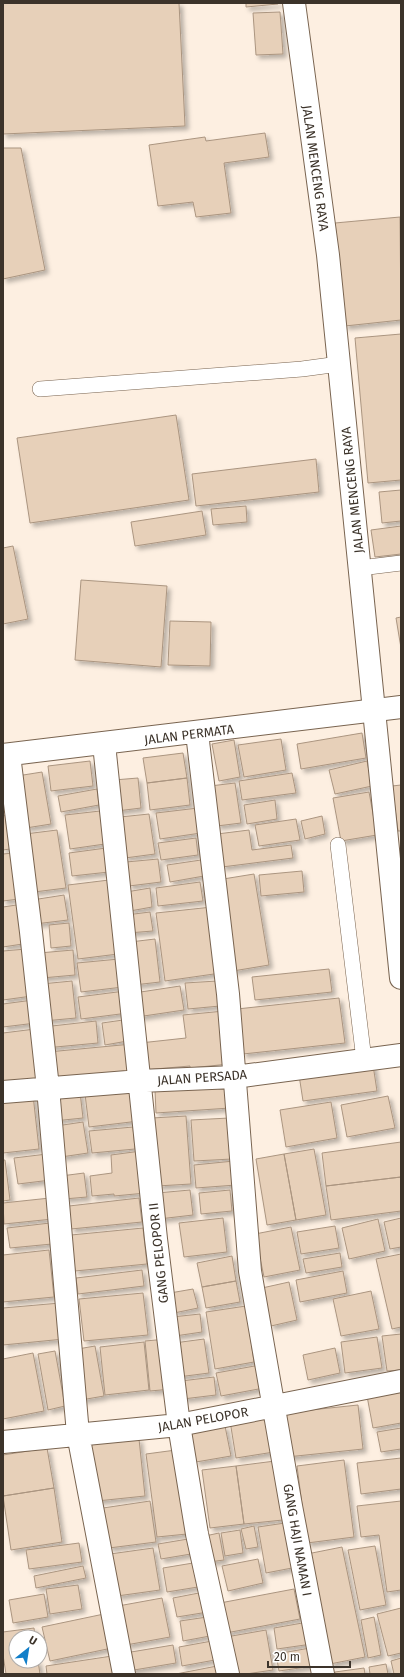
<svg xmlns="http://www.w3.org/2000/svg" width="404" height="1677" font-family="'Fira Sans',sans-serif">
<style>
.building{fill:#e7d0b9;stroke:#ab9580;filter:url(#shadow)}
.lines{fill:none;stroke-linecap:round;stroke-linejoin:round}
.service-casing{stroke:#796450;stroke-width:16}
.minor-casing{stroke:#796450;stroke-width:24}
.tertiary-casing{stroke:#796450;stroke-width:24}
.service{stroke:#fff;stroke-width:15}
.minor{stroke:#fff;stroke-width:22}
.tertiary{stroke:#fff;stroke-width:22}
.labels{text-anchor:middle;stroke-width:3;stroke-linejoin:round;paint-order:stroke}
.street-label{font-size:13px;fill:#3c332a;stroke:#fff}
</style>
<defs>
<filter id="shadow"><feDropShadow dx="3.5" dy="3.5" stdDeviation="2" flood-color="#0004"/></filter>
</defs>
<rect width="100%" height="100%" fill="#fdefe1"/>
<!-- building -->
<path class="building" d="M3,3H179L185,126L3,134Z
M246,3H278V4L246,7Z
M280,12L283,54L256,55L253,13Z
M265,133L269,157L224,163L231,213L196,217L193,202L158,206L149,145L205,137L206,141Z
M3,148H21L45,270L3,279Z
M400,217L401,320L345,326L335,223Z
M401,334V480L368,483L355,338Z
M176,415L189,500L30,523L17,438Z
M316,459L319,492L196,506L192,474Z
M401,490V521L382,523L379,492Z
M246,506L247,522L213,525L211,509Z
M202,511L206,535L135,546L131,522Z
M401,526V554L375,557L371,530Z
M13,546L28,619L3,624V548Z
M81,580L167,586L161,667L75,660Z
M401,617V648L396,618Z
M170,621L211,622L210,666L168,665Z
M362,733L366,758L301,769L297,744Z
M281,739L286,770L244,777L238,745Z
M234,740L240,777L219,781L212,744Z
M183,753L187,778L147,783L143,758Z
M90,761L93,786L51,791L48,766Z
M367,761L372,786L335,794L329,770Z
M42,772L51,824L26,828L17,776Z
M292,773L296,793L242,800L239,781Z
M138,778L141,808L117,811L114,780Z
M187,778L190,805L150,810L147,783Z
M235,783L241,823L217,826L210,786Z
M401,785V831H398L392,786Z
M97,789L99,805L61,812L58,796Z
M369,792L377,835L341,841L333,798Z
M275,800L277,819L247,824L244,805Z
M198,808L201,833L160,839L156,813Z
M100,811L105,844L70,849L65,815Z
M149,814L155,854L125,858L120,817Z
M5,815L10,849L3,850V816Z
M322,816L325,834L305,839L301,821Z
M296,819L300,840L259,846L255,825Z
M57,830L66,888L34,892L25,834Z
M249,830L252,850L291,845L293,858L222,867L217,834Z
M196,838L198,855L161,860L158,843Z
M106,848L109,872L72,876L69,853Z
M13,853L19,899L3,901V854Z
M158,859L161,882L129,886L126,862Z
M201,860L204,876L170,882L167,865Z
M302,871L304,892L261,896L259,875Z
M254,874L269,965L233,971L217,880Z
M109,880L118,954L78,959L68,885Z
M200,882L203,901L158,906L156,888Z
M150,888L152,907L130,911L126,892Z
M64,895L68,920L35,924L32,900Z
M23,904L29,943L3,947V907Z
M212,907L221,973L165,981L156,913Z
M150,912L153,931L128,933L126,915Z
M69,923L71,946L51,948L49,925Z
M155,939L160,982L134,985L130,942Z
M26,949L32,996L3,1000V951Z
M73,950L75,975L42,978L39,953Z
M119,959L123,987L81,992L77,963Z
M329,969L332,992L255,1000L252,977Z
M72,981L76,1018L44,1021L41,984Z
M217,981L220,1006L188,1009L185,983Z
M180,986L184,1010L137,1017L134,993Z
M125,991L128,1013L81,1019L78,997Z
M339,998L345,1043L243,1054L237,1009Z
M33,1000L36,1023L3,1027V1004Z
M224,1011L229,1064L190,1068V1066L143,1070L140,1043L186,1038L183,1015Z
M130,1019L133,1040L105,1045L102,1023Z
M96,1021L98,1043L45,1048L43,1027Z
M35,1029L41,1079L3,1084V1033Z
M132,1044L134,1071L50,1079L48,1052Z
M373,1065L377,1091L303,1101L299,1075Z
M229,1085L230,1108L156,1113L155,1090Z
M134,1088L139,1121L89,1127L85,1094Z
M80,1092L83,1118L54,1121L51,1094Z
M33,1095L39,1149L3,1153V1099Z
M388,1096L395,1128L347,1137L341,1105Z
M331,1102L337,1138L286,1147L280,1110Z
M186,1116L191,1184L157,1186L152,1118Z
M229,1118L232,1159L194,1161L191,1120Z
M83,1122L88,1153L61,1157L56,1126Z
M133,1127L135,1149L92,1153L89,1131Z
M401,1142V1177L326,1186L322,1153Z
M314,1149L326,1215L296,1220L284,1154Z
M141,1151L146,1193L114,1196V1194L92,1196L90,1176L112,1173L111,1155Z
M47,1154L51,1180L18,1184L14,1158Z
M284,1154L296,1220L267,1225L256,1159Z
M3,1160H5L10,1200L3,1201Z
M234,1161L236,1185L196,1188L194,1165Z
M84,1173L87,1197L64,1199L61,1176Z
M401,1177V1211L331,1220L326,1186Z
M190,1190L193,1215L159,1219L157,1193Z
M230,1190L232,1211L201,1214L199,1193Z
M50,1198L53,1219L4,1224L3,1203Z
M139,1198L142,1222L71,1229L69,1206Z
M223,1218L227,1252L184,1257L179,1223Z
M401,1218V1247L390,1249L384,1222Z
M378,1219L385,1251L349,1259L342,1228Z
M50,1223L52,1244L10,1248L7,1228Z
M335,1226L339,1248L301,1254L297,1232Z
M291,1227L300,1270L264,1277L255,1234Z
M143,1228L147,1264L75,1271L71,1235Z
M49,1250L54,1297L3,1302V1255Z
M340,1253L342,1267L306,1273L303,1259Z
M401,1254V1327L392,1329L376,1259Z
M232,1256L236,1281L202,1287L197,1263Z
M142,1270L144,1286L78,1294L76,1278Z
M343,1271L347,1293L300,1302L296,1280Z
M236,1281L240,1302L206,1308L202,1287Z
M289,1282L297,1320L271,1326L262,1288Z
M193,1289L198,1308L174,1313L170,1293Z
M371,1291L379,1329L341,1336L333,1299Z
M143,1293L148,1335L84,1341L79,1299Z
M60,1303L64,1339L3,1345V1308Z
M246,1306L254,1362L215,1369L206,1312Z
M200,1314L202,1332L175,1336L172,1317Z
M401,1334V1370L387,1371L382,1336Z
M377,1337L382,1368L345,1373L341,1342Z
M167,1339L172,1389L150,1391L145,1341Z
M204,1339L209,1373L178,1377L174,1343Z
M144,1342L149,1390L105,1395L100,1347Z
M95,1346L104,1396L81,1400L72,1350Z
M335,1348L340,1373L308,1380L303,1355Z
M55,1351L65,1406L48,1410L38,1354Z
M33,1353L44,1411L3,1419V1359Z
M260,1365L264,1388L221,1396L216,1373Z
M214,1377L216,1395L183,1399L181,1381Z
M401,1390V1423L373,1428L367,1396Z
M358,1405L363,1449L287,1457L282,1413Z
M268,1415L274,1452L236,1458L230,1421Z
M225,1426L231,1456L196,1462L191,1432Z
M401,1428V1449L381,1452L377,1432Z
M139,1439L145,1496L97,1501L91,1444Z
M47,1448L54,1488L3,1496V1455Z
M176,1450L187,1534L157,1537L146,1454Z
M401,1458V1489L361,1494L357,1463Z
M344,1460L354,1537L307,1543L297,1466Z
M275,1461L283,1520L244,1524L236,1466Z
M236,1466L244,1524L210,1528L202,1470Z
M54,1488L62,1542L11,1550L3,1496Z
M150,1501L156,1542L109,1548L103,1508Z
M401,1501V1590L387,1592L379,1535L361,1537L357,1506Z
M285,1523L292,1568L266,1573L258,1527Z
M254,1526L258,1547L246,1549L241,1529Z
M240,1530L243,1553L225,1556L221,1533Z
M219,1533L224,1560L209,1562L205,1536Z
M188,1539L191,1554L161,1559L158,1544Z
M79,1543L82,1562L29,1569L26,1550Z
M375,1546L386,1605L360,1610L348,1550Z
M342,1547L365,1657L330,1664L307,1554Z
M153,1548L160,1590L117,1596L110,1554Z
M258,1559L263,1583L228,1591L222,1566Z
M193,1563L198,1587L167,1592L163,1568Z
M83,1566L86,1578L36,1588L34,1576Z
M78,1585L82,1609L50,1614L46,1589Z
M294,1589L300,1619L226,1633L220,1603Z
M204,1592L208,1612L177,1617L173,1598Z
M44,1594L48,1617L13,1623L9,1600Z
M162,1598L170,1637L126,1645L118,1606Z
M401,1608V1653L388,1656L377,1614Z
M104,1614L112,1648L50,1661L42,1627Z
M207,1617L210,1636L183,1641L180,1621Z
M374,1617L381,1655L368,1658L361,1620Z
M308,1622L312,1644L277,1649L274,1628Z
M34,1628L35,1637H16V1661H38L40,1674H6L3,1655V1632Z
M266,1630L273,1670L246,1674H233L226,1637Z
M212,1641L215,1660L182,1666L179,1647Z
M173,1645L176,1663L128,1671L125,1653Z
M310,1648L313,1666L279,1671L276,1654Z
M112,1656L115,1674H47L46,1666Z
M401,1658V1674H394L391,1661Z
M386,1664L388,1674H370L369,1667Z
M217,1666L219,1674H176Z
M364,1668L365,1674H335V1672Z"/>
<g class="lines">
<!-- service casing -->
<g class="service-casing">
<path id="service" d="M40,389L302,369L339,364
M360,568L401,563
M338,845L364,1060"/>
</g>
<!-- minor casing -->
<g class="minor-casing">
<path id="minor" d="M197,733L228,994L250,1271L291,1506L323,1674
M104,744L156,1239L179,1425L197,1534L228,1674
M3,755L401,707
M9,755L31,932L48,1088L78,1434L124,1674
M3,1092L140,1081L235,1077L401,1055
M3,1442L179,1425L401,1381"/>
</g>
<!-- tertiary casing -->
<g class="tertiary-casing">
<path id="tertiary" d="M294,3L328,255L401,978"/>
</g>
<!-- service -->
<use href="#service" class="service"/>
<!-- minor -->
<use href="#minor" class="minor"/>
<!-- tertiary -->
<use href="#tertiary" class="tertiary"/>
</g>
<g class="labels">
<!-- street labels -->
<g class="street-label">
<text transform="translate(316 168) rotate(82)" y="5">JALAN MENCENG RAYA</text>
<text transform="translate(352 490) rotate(-96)" y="5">JALAN MENCENG RAYA</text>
<text transform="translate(189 734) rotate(-7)" y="5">JALAN PERMATA</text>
<text transform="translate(202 1077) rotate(-4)" y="5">JALAN PERSADA</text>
<text transform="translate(158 1253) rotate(-96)" y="5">GANG PELOPOR II</text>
<text transform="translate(203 1419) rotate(-10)" y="5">JALAN PELOPOR</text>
<text transform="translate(298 1540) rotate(80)" y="5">GANG HAJI NAMAN I</text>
</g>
</g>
<!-- border -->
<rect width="404" height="1677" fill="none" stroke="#3c332a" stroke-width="8"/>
<!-- north arrow -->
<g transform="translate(28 1649) rotate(30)"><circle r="19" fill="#ffffff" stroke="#b1adaa"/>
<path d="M0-3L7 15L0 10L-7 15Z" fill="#127fc9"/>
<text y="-6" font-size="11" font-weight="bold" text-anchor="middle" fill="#3c332a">U</text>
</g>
<!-- scale -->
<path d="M268 1661v6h82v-6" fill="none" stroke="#3c332a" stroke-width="2"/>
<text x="274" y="1661" font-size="12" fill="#3c332a" stroke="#ffffff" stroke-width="3" paint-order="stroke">20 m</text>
</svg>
